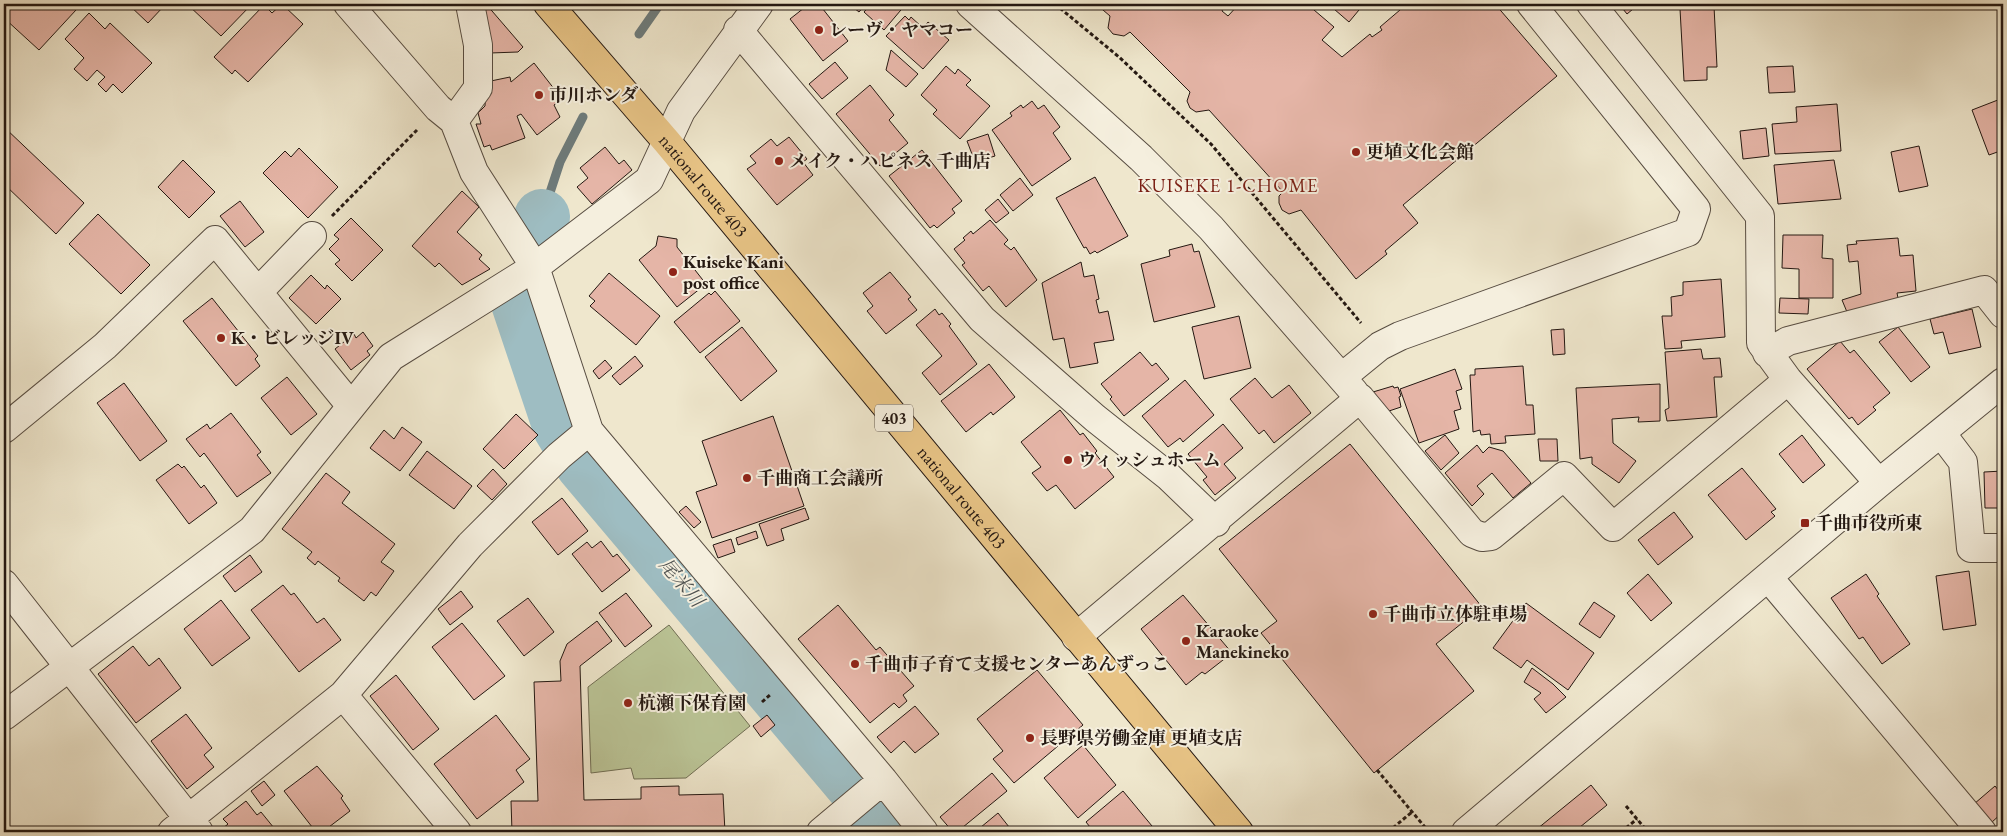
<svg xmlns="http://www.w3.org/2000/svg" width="2007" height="836" font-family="'EB Garamond','Noto Serif JP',serif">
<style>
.green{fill:#bbc597;stroke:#706e54}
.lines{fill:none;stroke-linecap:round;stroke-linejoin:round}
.stream{stroke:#6d7b7c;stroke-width:9}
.river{stroke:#9ebdc2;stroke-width:56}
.building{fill:#e5b5a7;stroke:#241812}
.minor-casing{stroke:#574c41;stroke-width:30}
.highway-casing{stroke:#241812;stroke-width:30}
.path{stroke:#241812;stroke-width:3;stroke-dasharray:4 2.5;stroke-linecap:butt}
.minor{stroke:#f5efde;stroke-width:28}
.highway{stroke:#e8c486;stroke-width:28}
.poi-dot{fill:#8f2418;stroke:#f5efde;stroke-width:2}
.labels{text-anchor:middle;stroke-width:4;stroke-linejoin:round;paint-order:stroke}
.shield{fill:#f5efde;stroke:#63584f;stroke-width:1}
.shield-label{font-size:16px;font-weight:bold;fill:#241812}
.poi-label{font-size:18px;font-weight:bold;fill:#241812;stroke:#f5efde;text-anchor:start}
.street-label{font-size:18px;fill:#241812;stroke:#f5efde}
.neighbourhood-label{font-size:19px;letter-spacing:1px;fill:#7a1f14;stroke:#f5efde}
.water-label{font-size:19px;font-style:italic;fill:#4f5250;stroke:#f5efde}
</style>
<rect width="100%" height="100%" fill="#efe7cd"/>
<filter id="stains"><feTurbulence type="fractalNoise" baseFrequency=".004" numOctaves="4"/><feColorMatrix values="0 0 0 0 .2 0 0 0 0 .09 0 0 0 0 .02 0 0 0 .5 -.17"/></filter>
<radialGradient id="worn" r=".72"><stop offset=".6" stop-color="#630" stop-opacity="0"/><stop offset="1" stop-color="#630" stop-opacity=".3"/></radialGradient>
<!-- green -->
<path class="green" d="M669,625L750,726L686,778L634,779L631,768L591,773L588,687Z"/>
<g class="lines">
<!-- stream -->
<path class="stream" d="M639,34L660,4
M542,217L560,162L583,117"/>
<!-- river -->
<path class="river" d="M537,231L542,217
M519,303L561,428L583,464L893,832"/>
</g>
<!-- building -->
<path class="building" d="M4,4H69L76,10L39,50L4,18Z
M128,4H162L164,6L148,23Z
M187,4H252L221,36Z
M282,4L303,24L248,82L235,70L232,74L214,57L264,5L272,13Z
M486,4L523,47L518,52L490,53L479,10Z
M809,4H819L848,41L823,61L790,19Z
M849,4H866L859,12Z
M871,4H906L884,30L864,12Z
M1096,4H1225L1222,11L1228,16L1239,4H1307L1334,27L1322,40L1342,57L1370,34L1372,37L1382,30L1380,27L1407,4H1495L1557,76L1403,205L1418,223L1385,251L1387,254L1356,279L1301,210L1289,214L1282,210L1279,203V196L1283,192L1209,110L1196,112L1190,108L1187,101L1190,92L1130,32L1124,36L1113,34L1108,28L1110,16Z
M1339,4H1351L1359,10L1349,22L1334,9Z
M1619,4H1639L1627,14Z
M1690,4L1714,6L1717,67H1707V80L1684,81L1680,9Z
M89,13L105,29L110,23L152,63L122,93L113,84L106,92L98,84L105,77L97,70L87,81L74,69L84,58L65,39Z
M905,16L909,20L911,17L923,28L928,22L949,40L923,69L886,36Z
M891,50L918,74L906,87L886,70Z
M835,62L848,78L822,99L809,84Z
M534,63L562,99L554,105L560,117L537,135L521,114L517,116L525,138L492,150L490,145L484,147L476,124H481L478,113L485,106L486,82L510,77L511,82Z
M946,66L955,74L958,69L971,80L966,85L990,106L960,139L933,114L937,110L921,95Z
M1793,66L1795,92L1769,93L1767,67Z
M870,85L894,115L889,120L908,143L880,166L836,114Z
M2003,98V150L1989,155L1972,110Z
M1032,101L1038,109L1044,105L1060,127L1053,133L1071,159L1032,186L992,130L1012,116L1010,113L1021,105L1023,108Z
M1837,104L1841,151L1775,154L1772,124L1797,122L1796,107Z
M4,127L84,203L56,234L4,184Z
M1766,128L1769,156L1743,159L1740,131Z
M988,134L995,156L975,162L967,141Z
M789,137L807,159L803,162L813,175L777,205L747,169L756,163L750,156L771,139L777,146Z
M1919,146L1928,186L1899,192L1891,152Z
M605,147L619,164L624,160L632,170L592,204L577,187L588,178L580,168Z
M299,148L338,187L308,218L263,173L285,151L291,157Z
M922,150L962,201L952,209L955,213L937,228L934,225L930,228L889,176Z
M183,160L215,192L189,218L158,187Z
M1834,160L1841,199L1778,204L1774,165Z
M1095,177L1128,236L1097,253L1095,251L1090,254L1086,247L1084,248L1056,198Z
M1020,178L1033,195L1013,211L1000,195Z
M462,191L479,207L457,232L482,255L479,259L490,269L462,285L439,263L435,267L412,246Z
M998,199L1009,213L996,223L985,210Z
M240,201L264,232L245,247L220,216Z
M98,214L150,265L121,294L69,244Z
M351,218L383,250L352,281L335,264L340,260L329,249L339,239L334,235Z
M990,220L1008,240L1004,244L1011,250L1014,247L1037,280L1006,307L989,286L983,291L962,265L965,263L954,249L965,240L963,238L971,231L973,234Z
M1783,235H1823L1822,258L1833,259V298H1799V269L1782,268Z
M658,236L677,239V247L706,284L677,307L639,260L656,246Z
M1898,238L1900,256L1913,255L1916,291L1897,293L1898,298L1847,312L1842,300L1861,294L1858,261L1849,262L1847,245L1857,244L1856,241Z
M1192,244L1194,252L1199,251L1215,307L1154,322L1141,264L1170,256L1169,250Z
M1081,262L1084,277L1094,275L1099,299L1096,300L1099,313L1108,311L1114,340L1094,343L1098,363L1070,368L1064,338L1053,340L1042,283Z
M890,272L911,297L908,299L917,310L886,334L867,311L873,306L863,293Z
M609,273L660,316L636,345L590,306L595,301L589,296Z
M311,275L325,289L327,285L341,299L316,324L289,298Z
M1721,279L1725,337L1681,341L1682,348L1665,349L1662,316H1672L1671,297L1683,295V282Z
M715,291L740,321L700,353L674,322L709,293L711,295Z
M212,298L258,356L255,359L260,366L236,386L183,321Z
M1780,298L1809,299L1808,314L1779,313Z
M935,309L939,315L942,313L951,324L949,326L977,364L940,395L922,373L942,356L916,325Z
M1972,309L1981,347L1949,354L1943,332L1934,334L1930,319Z
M1239,316L1251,368L1204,379L1192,327Z
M742,327L777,371L741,401L705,357Z
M1898,327L1930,367L1911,382L1879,342Z
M1564,329L1565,354L1553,355L1551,330Z
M363,332L373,346L367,351L370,355L351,370L335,349L354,334L356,338Z
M1840,341L1850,353L1854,350L1890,393L1873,407L1876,410L1858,425L1852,417L1849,419L1807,369Z
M1701,349L1703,359L1720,358L1722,377H1714L1717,417L1667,421L1665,410L1669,408L1665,352Z
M1140,352L1152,366L1156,363L1169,379L1124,416L1110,399L1112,397L1101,384Z
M635,356L643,366L620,385L612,376Z
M605,360L612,368L599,379L593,371Z
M989,364L1015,397L993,415L991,412L966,432L941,401Z
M1523,366L1526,405H1533L1535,434L1505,436L1506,443L1491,444L1490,434L1481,435L1480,430L1473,432L1470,375H1475V369Z
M1455,369L1462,389L1456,391L1461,409L1454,411L1459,429L1419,443L1400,389Z
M287,377L317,414L291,435L261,398Z
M1255,378L1272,398L1289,385L1311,413L1274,443L1264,430L1259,434L1230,399Z
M1185,380L1214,415L1183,442L1180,438L1168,447L1142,416Z
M124,383L167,441L140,461L97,403Z
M1660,384V421L1638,422L1639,417L1612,419L1613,443L1636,461L1619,483L1592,464V457L1580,459L1576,388Z
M1393,386L1394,388L1398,387L1401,396L1399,397L1401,407L1389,411L1373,392Z
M1060,410L1080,435L1083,433L1097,451L1095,453L1114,477L1075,509L1056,485L1047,491L1032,473L1041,467L1021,442Z
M231,413L261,452L257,455L271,473L237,497L204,453L200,457L186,439L207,424L210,429Z
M516,414L538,435L504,469L483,449Z
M773,416L804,506L712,538L696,492L717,485L702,441Z
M1223,424L1243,448L1224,464L1236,478L1215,495L1203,480L1207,477L1188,454Z
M402,427L422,442L400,471L370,448L384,430L394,439Z
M1445,435L1459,453L1441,470L1425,451Z
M1802,435L1825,465L1803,483L1779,454Z
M1538,439H1557L1558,461H1540Z
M1350,444L1482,607L1436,644L1474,691L1374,773L1261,633L1277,621L1219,549Z
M1477,445L1483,453L1489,447L1503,451L1531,483L1513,498L1492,473L1477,486L1484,494L1472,506L1445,473Z
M427,451L472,486L454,509L409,475Z
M178,464L182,468L184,466L201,488L204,485L217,503L189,524L156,480Z
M1742,468L1776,509L1771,512L1775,516L1746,540L1708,495Z
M493,469L507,484L492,500L477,486Z
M2003,471V508H1985L1984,472Z
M326,473L350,492L342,503L395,544L381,562L394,571L376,596L371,592L364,601L338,581L340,578L318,561L315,565L307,558L312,552L282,529Z
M562,498L588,531L558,555L532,522Z
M686,506L701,522L694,528L679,512Z
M805,508L809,519L781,529L784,540L767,546L759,524Z
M1674,512L1693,537L1658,565L1638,540Z
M756,531L758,538L738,545L736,538Z
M731,539L735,552L718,558L713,545Z
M601,541L613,557L617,554L630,570L602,592L572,554L587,542L592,548Z
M250,555L262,572L235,592L223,576Z
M1969,571L1976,625L1943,630L1936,576Z
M1648,574L1672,603L1651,621L1627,593Z
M1866,574L1879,594L1877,596L1910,644L1882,664L1863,637L1859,639L1831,598Z
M283,585L291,595L294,593L317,623L324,618L341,640L299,672L251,610Z
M461,591L473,607L450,625L438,609Z
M626,593L652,626L625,647L599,613Z
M1183,595L1232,653L1205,674L1202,672L1186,685L1141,629Z
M528,598L554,632L524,656L497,621Z
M221,600L250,638L212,666L184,629Z
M1594,602L1615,616L1600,638L1579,624Z
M1526,603L1594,653L1568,690L1527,660L1521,668L1493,648Z
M838,605L876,650L880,647L914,686L903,695L907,701L899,708L894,703L870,723L798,639Z
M597,621L612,641L580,666L584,800L641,799V787L679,786V795L723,794L725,832H512L511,801H538L534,682L561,681L560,661L567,644Z
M462,623L505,676L474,700L432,647Z
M133,646L149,666L159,658L181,688L136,723L98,674Z
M1532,668L1553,684L1566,697L1546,713L1534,699L1541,693L1524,682Z
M1037,670L1083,725L1014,783L993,759L1003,751L977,719Z
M396,675L439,729L413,750L370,696Z
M915,706L939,734L915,753L904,741L891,753L877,737Z
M186,714L212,748L204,755L214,767L187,789L151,741Z
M496,715L530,759L516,770L524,782L477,819L434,764Z
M767,715L775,725L761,737L753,726Z
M1083,745L1116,785L1078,818L1044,778Z
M317,766L343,796L341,798L350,811L325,830L326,832H316L284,791Z
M992,773L1007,791L957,832H953L940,817Z
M264,781L275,795L262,806L251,791Z
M1591,785L1607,805L1574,832H1540L1537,829Z
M1995,786L2003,796V812L1991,823L1974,804Z
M1123,791L1152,826L1145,832H1094L1086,822Z
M246,801L257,815L261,812L274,828L271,832H225L222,829L228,824L223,819Z
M998,813L1013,832H975Z"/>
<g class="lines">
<!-- minor casing -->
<g class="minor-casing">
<path id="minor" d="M348,4L438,108L454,121L474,172L535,267L589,431L883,780L924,832
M970,4L1141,158L1211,228L1354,392
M1591,4L1760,216L1761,343L1788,380L1879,483
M738,30L982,319L1095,418L1168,476L1216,522
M454,121L478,88V45L470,4
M259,291L312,236
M1767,353L1788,341L1984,290L2003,314
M1342,377L1380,346L1400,336L1688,232L1696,209L1531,4
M4,429L105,346L215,240L351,406
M1941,433L1963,462L1971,548H2003
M1768,577L1982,832
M4,584L199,832
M1076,637L1360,398L1472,533L1482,537L1491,536L1564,476L1613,527L1788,380
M343,695L457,832
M4,716L252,530L391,357L535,267L649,180L681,111L759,4
M172,832L343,695L470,545L559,456L589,431
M821,832L883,780
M1466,832L1879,483L2003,382"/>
</g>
<!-- highway casing -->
<g class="highway-casing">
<g id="highway">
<path id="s1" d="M548,4L667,142L1239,832"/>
</g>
</g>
<!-- path -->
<path class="path" d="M1055,4L1119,57L1211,144L1361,323
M332,216L417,130
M762,702L771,694
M1377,770L1429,832
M1626,806L1648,832
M1388,832L1412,812
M1621,832L1637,819"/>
<!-- minor -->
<use href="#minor" class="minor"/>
<!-- highway -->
<use href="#highway" class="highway"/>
</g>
<!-- markers -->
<g class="poi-dot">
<circle cx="819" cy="30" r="5"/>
<circle cx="539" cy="95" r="5"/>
<circle cx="1356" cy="152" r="5"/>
<circle cx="779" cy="161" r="5"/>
<circle cx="673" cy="272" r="5"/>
<circle cx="221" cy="338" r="5"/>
<circle cx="1068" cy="460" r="5"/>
<circle cx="747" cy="478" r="5"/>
<rect x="1800" y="518" width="10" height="10" rx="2.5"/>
<circle cx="1373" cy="614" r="5"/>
<circle cx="1186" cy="641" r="5"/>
<circle cx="855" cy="664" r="5"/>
<circle cx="628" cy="703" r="5"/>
<circle cx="1030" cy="738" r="5"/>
</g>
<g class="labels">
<!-- shield labels -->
<rect class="shield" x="875" y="404.5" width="38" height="27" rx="4"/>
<g class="shield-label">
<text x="894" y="424">403</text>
</g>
<!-- poi labels -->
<g class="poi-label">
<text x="829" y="36">レーヴ・ヤマコー</text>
<text x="549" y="101">市川ホンダ</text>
<text x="1366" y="158">更埴文化会館</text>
<text x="789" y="167">メイク・ハピネス 千曲店</text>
<text x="683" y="268">Kuiseke Kani<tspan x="683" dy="21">post office</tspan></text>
<text x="231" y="344">K・ビレッジⅣ</text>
<text x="1078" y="466">ウィッシュホーム</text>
<text x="757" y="484">千曲商工会議所</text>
<text x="1815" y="529">千曲市役所東</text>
<text x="1383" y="620">千曲市立体駐車場</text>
<text x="1196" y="637">Karaoke<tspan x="1196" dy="21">Manekineko</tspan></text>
<text x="865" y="670">千曲市子育て支援センターあんずっこ</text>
<text x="638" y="709">杭瀬下保育園</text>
<text x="1040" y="744">長野県労働金庫 更埴支店</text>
</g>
<!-- street labels -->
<g class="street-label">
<text dy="6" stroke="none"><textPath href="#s1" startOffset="239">national route 403</textPath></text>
<text dy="6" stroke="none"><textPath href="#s1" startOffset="644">national route 403</textPath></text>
</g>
<!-- neighbourhood labels -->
<g class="neighbourhood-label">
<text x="1228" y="192">KUISEKE 1-CHOME</text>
</g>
<!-- water labels -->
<g class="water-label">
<text transform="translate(682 582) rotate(50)" y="7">尾米川</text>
</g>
</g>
<!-- margin -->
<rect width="2007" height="836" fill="none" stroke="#efe7cd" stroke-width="20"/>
<rect x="5" y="5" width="1997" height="826" fill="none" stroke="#241812" stroke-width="2.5"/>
<rect x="10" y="10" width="1987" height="816" fill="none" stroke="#241812"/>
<rect width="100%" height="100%" filter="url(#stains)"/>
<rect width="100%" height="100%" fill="url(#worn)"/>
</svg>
